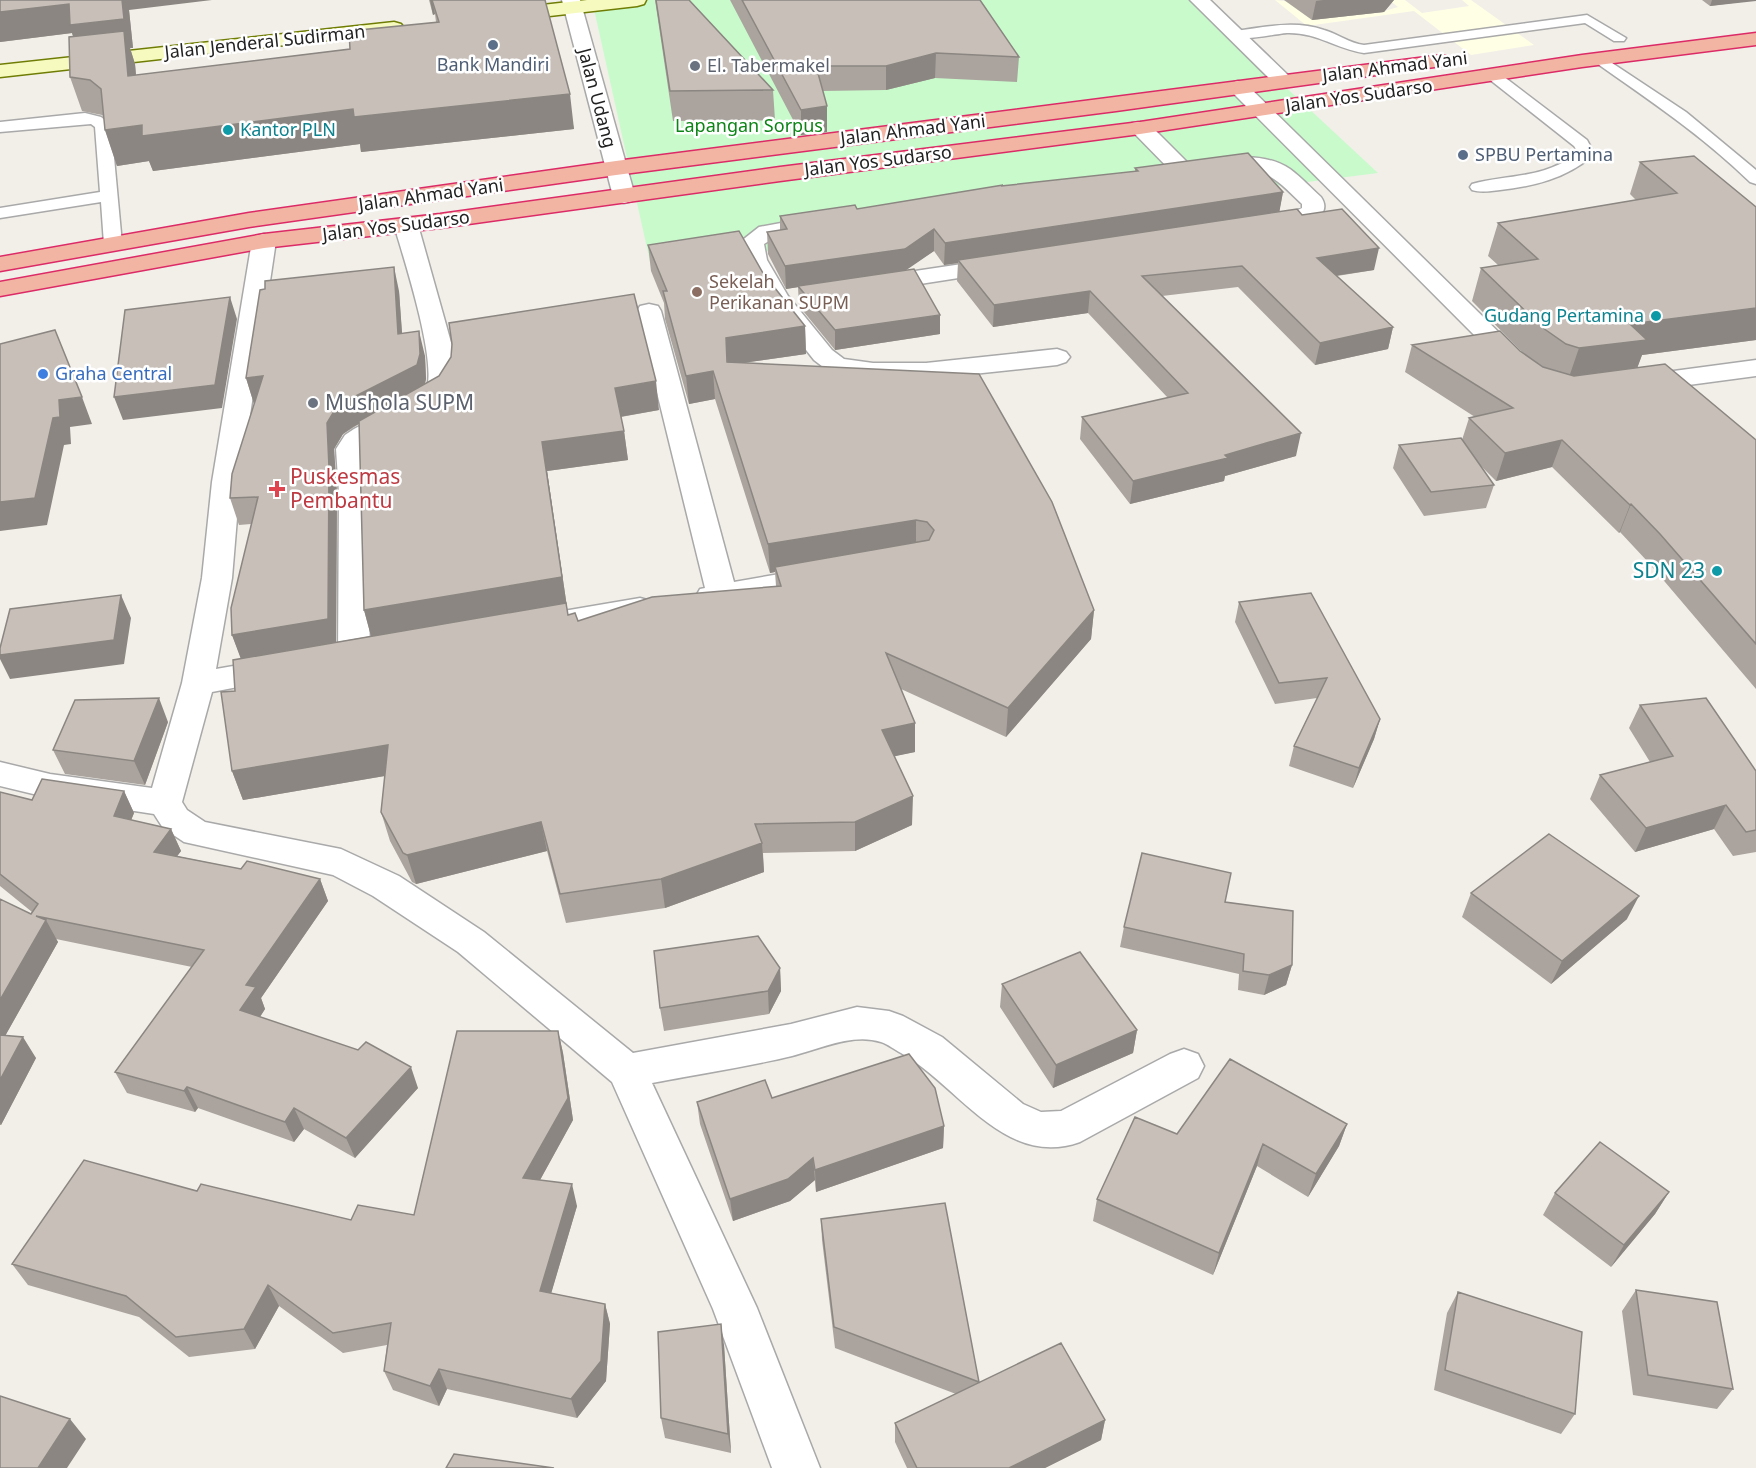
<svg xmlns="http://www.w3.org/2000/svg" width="1756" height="1468" font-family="'Noto Sans',sans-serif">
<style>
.education{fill:#ffffe5}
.park{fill:#c8facc}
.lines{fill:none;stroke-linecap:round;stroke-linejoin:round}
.service-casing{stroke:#a9a9a9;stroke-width:3}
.minor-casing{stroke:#a9a9a9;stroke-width:3}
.secondary-casing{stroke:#707d05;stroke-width:3}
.trunk-casing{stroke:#dc2a67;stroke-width:3}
.service{fill:#fff;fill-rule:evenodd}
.minor{fill:#fff;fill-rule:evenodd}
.secondary{fill:#f7fabf;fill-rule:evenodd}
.trunk{fill:#f2b4a3;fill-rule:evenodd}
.wall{fill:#aba49e;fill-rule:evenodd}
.shaded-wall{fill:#8b8681}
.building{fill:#c7bfb8;stroke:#8b8681;stroke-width:1.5}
.service-dot{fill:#5c6f8a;stroke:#fff;stroke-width:2}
.worship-dot{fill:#6b7280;stroke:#fff;stroke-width:2}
.culture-dot{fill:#0f9aa8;stroke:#fff;stroke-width:2}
.education-dot{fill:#8d6e63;stroke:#fff;stroke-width:2}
.shop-dot{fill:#3f7fe0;stroke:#fff;stroke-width:2}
.health-dot{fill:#e0444e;stroke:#fff;stroke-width:2}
.labels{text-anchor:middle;stroke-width:5;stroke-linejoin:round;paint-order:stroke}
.far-street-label{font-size:18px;fill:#222;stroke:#fff}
.far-service-label{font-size:18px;fill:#4e5e75;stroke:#fff}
.far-worship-label{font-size:18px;fill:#5b616d;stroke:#fff;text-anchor:start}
.far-park-label{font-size:18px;fill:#0c8416;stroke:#fff}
.far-culture-label{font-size:18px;fill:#0d838f;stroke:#fff;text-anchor:start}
.far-education-label{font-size:18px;fill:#785e54;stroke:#fff;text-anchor:start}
.far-shop-label{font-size:18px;fill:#366cbe;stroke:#fff;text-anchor:start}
.worship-label{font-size:21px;fill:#5b616d;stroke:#fff;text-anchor:start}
.health-label{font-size:21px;fill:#be3a42;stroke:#fff;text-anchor:start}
.culture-label{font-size:21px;fill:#0d838f;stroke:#fff;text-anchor:end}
</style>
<rect width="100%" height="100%" fill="#f2efe9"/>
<!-- education -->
<path class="education" d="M1275,0L1381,12L1398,7L1389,0H1405L1422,13L1469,6L1462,0H1471L1534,45L1471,55L1414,11L1307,26Z"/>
<!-- park -->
<path class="park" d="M592,0H1192L1378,173L651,266Z"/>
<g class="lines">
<!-- service casing -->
<g class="service-casing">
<path id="service" d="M1587,15L1626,38L1624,41H1614L1585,23L1364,53C1337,49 1316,32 1287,33C1274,34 1236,43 1228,35L1235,31C1265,27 1295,20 1324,30C1338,34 1349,43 1364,45Z
M1600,55L1686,112L1756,170V184L1750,182C1703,136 1649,100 1595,62L1593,59Z
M1494,72L1499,73L1587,140L1594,153L1592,156C1565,179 1534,186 1500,190C1491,191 1481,193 1472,190L1470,187L1472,184C1510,174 1546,179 1578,152L1574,146L1489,79L1487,76L1489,73Z
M85,113L101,117L111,125L122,244L119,248H107L104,244L101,202L0,218V208L100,192L95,127L91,124L0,132V122Z"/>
</g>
<!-- minor casing -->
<g class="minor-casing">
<path id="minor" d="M562,0H580L635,196L632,201L624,203L616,201L613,196Z
M1190,0H1210L1290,77L1293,81L1290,85H1276Z
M1238,81L1245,83L1527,360L1531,365L1527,370L1518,373L1509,370L1231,91L1228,87L1231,83Z
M1140,122L1148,123L1190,165C1223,159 1259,149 1290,169C1301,177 1311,188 1321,197C1340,225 1272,234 1256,230L1252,225L1256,220L1287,215L1302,208V204C1290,193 1279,180 1265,174C1242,163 1208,175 1185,179L1177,177L1129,128L1132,123Z
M824,215L832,217L836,222L832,227L774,238L764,244L767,260L788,296L832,350L844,359L873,363H926L1057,349L1066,352L1070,357L1066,362L1057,365L926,379H873L827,370L814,360L766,299L743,260L740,242L759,227Z
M406,218L414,220L418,225L452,346L456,373L455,386L443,404L374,441L364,449L367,493L370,656L365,664L354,667L343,664L338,656L339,493L336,449L345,435L354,429L425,392C440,369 403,256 394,225L398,220Z
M264,234L272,236L276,241L240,482L232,578L216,669L279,658L290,661L295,669L290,677L212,692L182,802L187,810L205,822L341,849L399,876L484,932L633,1053L791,1024L857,1007L889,1011L903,1016L942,1037L1023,1104L1041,1112L1061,1111L1170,1054L1184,1049L1198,1054L1204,1066L1198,1078L1080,1142C1005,1169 959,1086 901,1053C895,1050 888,1044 881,1042C852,1033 820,1049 792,1056C746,1067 699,1074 652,1083L757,1308L820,1468H772L713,1309L612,1082L458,952L373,896L333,875L184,842L163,828L154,814L50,798L0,786V762L50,774L152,788L182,683L202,578L212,482L252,241L256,236Z
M1002,258L1010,260L1014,265L1010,270L875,291L866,289L863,284L866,279L875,277Z
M649,304L658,306L661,311L734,582L820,567L831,570L835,577L831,584L711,606L700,603L696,596L700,589L705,588L637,311L640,306Z
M1756,360V376L1636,392L1627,390L1623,384L1627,378L1636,376Z
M640,598L651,601L655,608L651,615L534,636L523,633L519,626L523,619L534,616Z"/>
</g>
<!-- secondary casing -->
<g class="secondary-casing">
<path id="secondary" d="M587,0H646L644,4L637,6L505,21L498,19L495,15L498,11L505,9Z
M394,22L401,24L404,28L401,32L0,77V65Z"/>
</g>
<!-- trunk casing -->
<g class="trunk-casing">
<path id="trunk" d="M1756,33V45L1582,67L1140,134L780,181L440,228L264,248L0,296V282L264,234L440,214L780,167L1140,122L1582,55Z
M1442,55L1449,57L1452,61L1449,65L1116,111L616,175L249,227L0,271V257L249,213L616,161Z"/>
</g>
<!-- service -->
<use href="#service" class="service"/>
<!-- minor -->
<use href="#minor" class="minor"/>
<!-- secondary -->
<use href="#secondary" class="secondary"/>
<!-- trunk -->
<use href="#trunk" class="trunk"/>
</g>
<!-- wall -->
<path class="wall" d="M0,0L129,10L133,48H130L135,64L136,75L350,49L436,22L435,14L433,15L429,0H545L574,129L361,152L360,144L153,171L149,161L117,166L105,130L104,117L102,115L82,111L70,77L73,36L72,33L0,42Z
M655,0H689L773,90L775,120L673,121Z
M730,0H980L1019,57L1017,82L935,78L886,90L822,91L827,106V132L801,135Z
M1284,0H1394L1384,12L1312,20Z
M1702,0H1756L1710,6Z
M1640,162L1756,207V340L1642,355L1637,368L1756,440V689L1648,562L1620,532L1619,533L1552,467L1496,481L1478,463L1494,485L1486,508L1424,516L1393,468L1399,445L1462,440L1469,418L1475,417L1405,372L1412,345L1520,351L1523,353L1472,301L1481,268L1498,265L1488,256L1498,223L1636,200L1630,194Z
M1135,168L1283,192L1279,212L1302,215L1374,270L1337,276L1393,327L1388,349L1315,365L1238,287L1162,296L1296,456L1225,476L1224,481L1130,504L1080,439L1082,417L1168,398L1088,313L993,327L957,281L958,263L944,265L934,251L905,270L940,334L835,350L799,306L798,287L786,289L768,254L767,232L780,230V216L857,209L1003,185V186L1135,172Z
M648,245L763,273L805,326L806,354L742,363L1094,610L1091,639L1006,737L901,689L915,723V752L894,756L912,825L855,851L763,853L764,872L665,908L566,923L547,851L416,884L412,882L390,841L381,812L385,776L243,800L232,771L235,691L241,658L232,635L251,524L239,525L230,498L254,404L246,378L399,291L402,334L425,356L426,379L425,384L659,410L621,417L624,431L628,460L547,471L568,614L578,621L776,586L775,572L770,573L715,399L689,404L665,319L664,303L651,271ZM359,424L364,610L371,636L336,642L337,493L334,449L343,434Z
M1239,602L1380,719L1374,739L1353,788L1289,766L1294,746L1317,698L1275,704L1235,622Z
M1640,705L1756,771V852L1733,856L1714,829L1635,852L1590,799L1600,775L1650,762L1629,728Z
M168,722L145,785L65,774L53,750Z
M124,791L134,813L131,820L171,829L181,851L177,856L241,869L320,879L328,901L261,998L265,1009L260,1017L418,1088L355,1158L304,1129L294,1142L198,1108L195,1112L127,1093L115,1072L192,967L56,939L58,942L5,1036L36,1058L1,1125H0V899L31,914L32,912L0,886V792L32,800Z
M1471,893L1627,919L1551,984L1462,917Z
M1225,902L1292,965L1286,985L1264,995L1238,990L1239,974L1120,947L1124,927Z
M780,968L781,991L769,1014L664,1031L660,1008Z
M1002,984L1137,1030L1133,1053L1053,1088L1000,1007Z
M558,1031L563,1053L573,1120L540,1180L577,1206L551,1293L605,1304L610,1324L606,1381L577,1418L447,1389L439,1406L393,1390L384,1371L387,1345L343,1353L279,1306L255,1349L189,1357L139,1317L28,1285L12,1264L197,1191L351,1220L414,1215Z
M772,1098L944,1126L943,1148L816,1192L815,1180L790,1201L733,1221L700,1124L697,1102Z
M1347,1124L1339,1146L1308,1197L1257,1166L1213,1275L1093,1221L1097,1199L1177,1134Z
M1669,1192L1655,1214L1611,1267L1543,1215L1555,1193Z
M821,1219L979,1382L1105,1420L1101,1440L1045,1468H907L895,1442V1423L956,1394L835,1348L822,1240Z
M1636,1290L1733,1389L1717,1409L1633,1395L1622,1311Z
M1458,1292L1575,1414L1561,1434L1434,1390L1447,1313Z
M724,1345L731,1453L665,1438L661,1418Z"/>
<!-- shaded-wall -->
<path class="shaded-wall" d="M122,0H212L129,10L133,48H130L135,64L139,110L79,54L72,33L0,42V12L69,4Z
M430,0H432L435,14L433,15Z
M1323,0H1394L1384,12L1312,20L1316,1Z
M1712,0H1756V1L1710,6Z
M936,53L935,78L886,90V66Z
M570,94L574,129L361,152L360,144L153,171L149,161L117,166L105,130L142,125Z
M827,106V132L801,135V110Z
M1283,192L1279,214L958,260V263L944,265L945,243Z
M934,229V251L905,271L786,289L785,266Z
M1379,248L1374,270L1313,279L1317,258Z
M394,267L399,291L404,360L398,334Z
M1090,291L1088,313L993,327L994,305Z
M230,297L237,319L222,408L123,420L114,397Z
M1756,308V340L1642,355L1635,374L1567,383L1579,348L1630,324Z
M940,315V334L835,350V330Z
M805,326L806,354L728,365L729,390L726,338Z
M1393,327L1388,349L1315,365L1320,343Z
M419,331L425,356L426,379L423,390L353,427L343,434L334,449L337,493L336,646L242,662L232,635L327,423L336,408Z
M713,371L715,399L689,404L686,376Z
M263,376L254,404L246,378Z
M656,381L659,410L619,417L615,388Z
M82,397L92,424L70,427L71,444L64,445L47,525L0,531V502L53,418L59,400Z
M624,431L628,460L547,471L567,607L372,640L364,610L542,442Z
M1301,433L1296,456L1225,476L1224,481L1130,504L1133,481Z
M1562,440L1552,467L1496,481L1505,453Z
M1631,504L1620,532L1619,533L1630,505Z
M916,520V549L775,567V572L770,573L768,544Z
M121,595L131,618L124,664L10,679L0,659V655Z
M1094,610L1091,639L1006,737L1008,708Z
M159,698L168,722L145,785L134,761Z
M1380,719L1374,739L1353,788L1359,768Z
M915,723V752L882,759V730Z
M388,745L396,774L243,800L232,771Z
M124,791L134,813L124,838L114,816Z
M913,796L912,825L855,851V822Z
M1726,805L1714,829L1635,852L1646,828Z
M541,822L547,851L416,884L407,855Z
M171,829L181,851L164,874L154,852Z
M762,843L764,872L665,908L661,879Z
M320,879L328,901L261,998L265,1009L250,1032L240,1010L246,985Z
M1639,896L1627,919L1551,984L1562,961Z
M46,920L58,942L0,1045V1000Z
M1292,965L1286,985L1264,995L1269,975Z
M780,968L781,991L769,1014L768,991Z
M1137,1030L1133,1053L1053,1088L1056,1065Z
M558,1031L563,1053L573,1120L529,1200L523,1178Z
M23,1037L36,1058L1,1125L0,1123V1080Z
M411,1067L418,1088L355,1158L346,1138Z
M187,1087L198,1108L195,1112L184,1091Z
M294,1108L304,1129L294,1142L285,1122Z
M1347,1124L1339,1146L1308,1197L1316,1174Z
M944,1126L943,1148L816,1192L815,1170Z
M1263,1144L1257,1166L1213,1275L1219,1253Z
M813,1158L815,1180L790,1201L733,1221L730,1199Z
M572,1184L577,1206L546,1311L540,1291Z
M1669,1192L1655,1214L1611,1267L1624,1245Z
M268,1285L279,1306L255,1349L244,1329Z
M605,1304L610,1324L606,1381L577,1418L571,1399Z
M721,1324L724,1345L731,1453L728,1434Z
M439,1369L447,1389L439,1406L430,1386Z
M70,1419L86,1439L67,1468H38Z
M1105,1420L1101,1440L1045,1468H1009Z"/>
<!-- building -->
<path class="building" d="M0,0H122L124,19L70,25L69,4L0,12Z
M432,0H545L570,94L354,117L353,109L142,136V125L105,130L101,89L90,80L70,77L69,37L124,31L128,76L350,49L349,31L439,22Z
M656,0H689L773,90L670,91Z
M742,0H980L1019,57L936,53L886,66H816L827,106L801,110Z
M1248,153L1283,192L945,243L934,229L905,249L785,266L767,232L787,229L780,216L855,205L857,209L1003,185L1001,186L1138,171L1135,168Z
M1694,156L1756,207V308L1630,324L1647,340L1579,348L1566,344L1543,328L1481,268L1538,259L1498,223L1677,193L1640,162Z
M1297,209L1302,215L1342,209L1379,248L1317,258L1393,327L1320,343L1242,266L1142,276L1301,433L1225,455L1228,458L1133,481L1082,417L1188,393L1090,291L994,305L958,260Z
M739,231L763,273L805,326L726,338L727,362L979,374L1052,502L1094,610L1008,708L886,653L915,723L882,730L913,796L855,822L755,824L762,843L661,879L560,894L541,822L407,855L403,853L381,812L388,745L232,771L221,692L235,691L233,660L566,603L568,615L575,613L578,621L652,597L781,586L775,567L929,540L934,530L927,522L916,520L768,544L713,371L686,376L663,291H667L648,245Z
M394,267L398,334L419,331L420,354L417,365L346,401L336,408L327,423L329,467L328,619L232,635L231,608L258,497L230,498L232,474L263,376L246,378L260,290L265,289V281Z
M914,269L940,315L835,330L798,286Z
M634,294L656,381L615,388L624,431L542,442L562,577L364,610L359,421L439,376L451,357L452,344L449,323Z
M230,297L215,385L114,397L125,310Z
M55,330L82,397L59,400L60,417L53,418L35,498L0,502V344Z
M1500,331L1520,351L1543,367L1574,376L1665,364L1756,440V644L1660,534L1631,504L1630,505L1562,440L1505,453L1469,418L1513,408L1412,345Z
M1461,438L1494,485L1431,492L1399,445Z
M1311,593L1380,719L1359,768L1294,746L1327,678L1279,683L1239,602Z
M121,595L114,640L0,655V648L10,609Z
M159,698L134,761L53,750L75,700Z
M1706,698L1756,771V830L1746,832L1726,805L1646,828L1600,775L1673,756L1640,705Z
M42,779L124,791L114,816L171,829L154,852L241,869L247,861L320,879L246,985L256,987L240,1010L358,1050L366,1042L411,1067L346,1138L294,1108L285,1122L187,1087L184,1091L115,1072L204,950L36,916L46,920L0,1000V899L31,914L38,904L0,874V792L32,800Z
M1549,834L1639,896L1562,961L1471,893Z
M1142,853L1231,873L1225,902L1293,911L1292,965L1269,975L1243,971L1244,954L1124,927Z
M758,936L780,968L768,991L660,1008L654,951Z
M1080,952L1137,1030L1056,1065L1002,984Z
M457,1031H558L568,1098L523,1178L572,1184L540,1291L605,1304L601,1361L571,1399L439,1369L430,1386L384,1371L391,1323L333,1333L268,1285L244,1329L176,1337L126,1296L12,1264L84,1160L197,1191L201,1184L351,1220L358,1205L414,1215Z
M0,1035L23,1037L0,1080Z
M909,1054L935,1088L944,1126L815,1170L813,1158L788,1179L730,1199L697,1102L765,1080L772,1098Z
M1230,1059L1347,1124L1316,1174L1263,1144L1219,1253L1097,1199L1135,1117L1177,1134Z
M1600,1142L1669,1192L1624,1245L1555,1193Z
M945,1203L979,1382L834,1327L821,1219Z
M1636,1290L1717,1302L1733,1389L1648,1375Z
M1458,1292L1582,1332L1575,1414L1445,1370Z
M721,1324L728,1434L661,1418L658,1332Z
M1061,1343L1105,1420L1009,1468H917L895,1423Z
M0,1396L70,1419L38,1468H0Z
M454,1454L554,1468H446Z"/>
<!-- markers -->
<g class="service-dot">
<circle cx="493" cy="45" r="6"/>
<circle cx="1463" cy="155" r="6"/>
</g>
<g class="worship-dot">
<circle cx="695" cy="66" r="6"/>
<circle cx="313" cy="403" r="6"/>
</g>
<g class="culture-dot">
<circle cx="228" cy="130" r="6"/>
<circle cx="1656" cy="316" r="6"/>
<circle cx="1717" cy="571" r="6"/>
</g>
<circle class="education-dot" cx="697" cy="292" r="6"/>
<circle class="shop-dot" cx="43" cy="374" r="6"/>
<path class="health-dot" d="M274 480h6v6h6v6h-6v6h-6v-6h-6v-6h6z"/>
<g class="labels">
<!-- far-street labels -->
<g class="far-street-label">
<text transform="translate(265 42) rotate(-6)" y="6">Jalan Jenderal Sudirman</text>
<text transform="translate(1395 67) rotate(-7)" y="6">Jalan Ahmad Yani</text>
<text transform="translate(1359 96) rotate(-8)" y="6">Jalan Yos Sudarso</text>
<text transform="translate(597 98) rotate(75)" y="6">Jalan Udang</text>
<text transform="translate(913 130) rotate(-7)" y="6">Jalan Ahmad Yani</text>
<text transform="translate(878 161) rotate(-7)" y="6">Jalan Yos Sudarso</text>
<text transform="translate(431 195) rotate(-8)" y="6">Jalan Ahmad Yani</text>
<text transform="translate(396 226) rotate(-7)" y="6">Jalan Yos Sudarso</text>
</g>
<!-- far-service labels -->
<g class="far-service-label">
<text x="493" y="71">Bank Mandiri</text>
<text x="1475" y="161" text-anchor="start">SPBU Pertamina</text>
</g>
<!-- far-worship labels -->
<g class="far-worship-label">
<text x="707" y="72">El. Tabermakel</text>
</g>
<!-- far-park labels -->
<g class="far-park-label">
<text x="749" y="132">Lapangan Sorpus</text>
</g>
<!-- far-culture labels -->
<g class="far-culture-label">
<text x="240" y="136">Kantor PLN</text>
<text x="1644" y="322" text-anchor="end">Gudang Pertamina</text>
</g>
<!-- far-education labels -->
<g class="far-education-label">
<text x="709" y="288">Sekelah<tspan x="709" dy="21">Perikanan SUPM</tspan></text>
</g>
<!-- far-shop labels -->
<g class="far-shop-label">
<text x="55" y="380">Graha Central</text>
</g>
<!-- worship labels -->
<g class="worship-label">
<text x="325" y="410">Mushola SUPM</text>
</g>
<!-- health labels -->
<g class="health-label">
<text x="290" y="484">Puskesmas<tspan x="290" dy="24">Pembantu</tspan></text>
</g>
<!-- culture labels -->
<g class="culture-label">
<text x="1705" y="578">SDN 23</text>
</g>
</g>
</svg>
